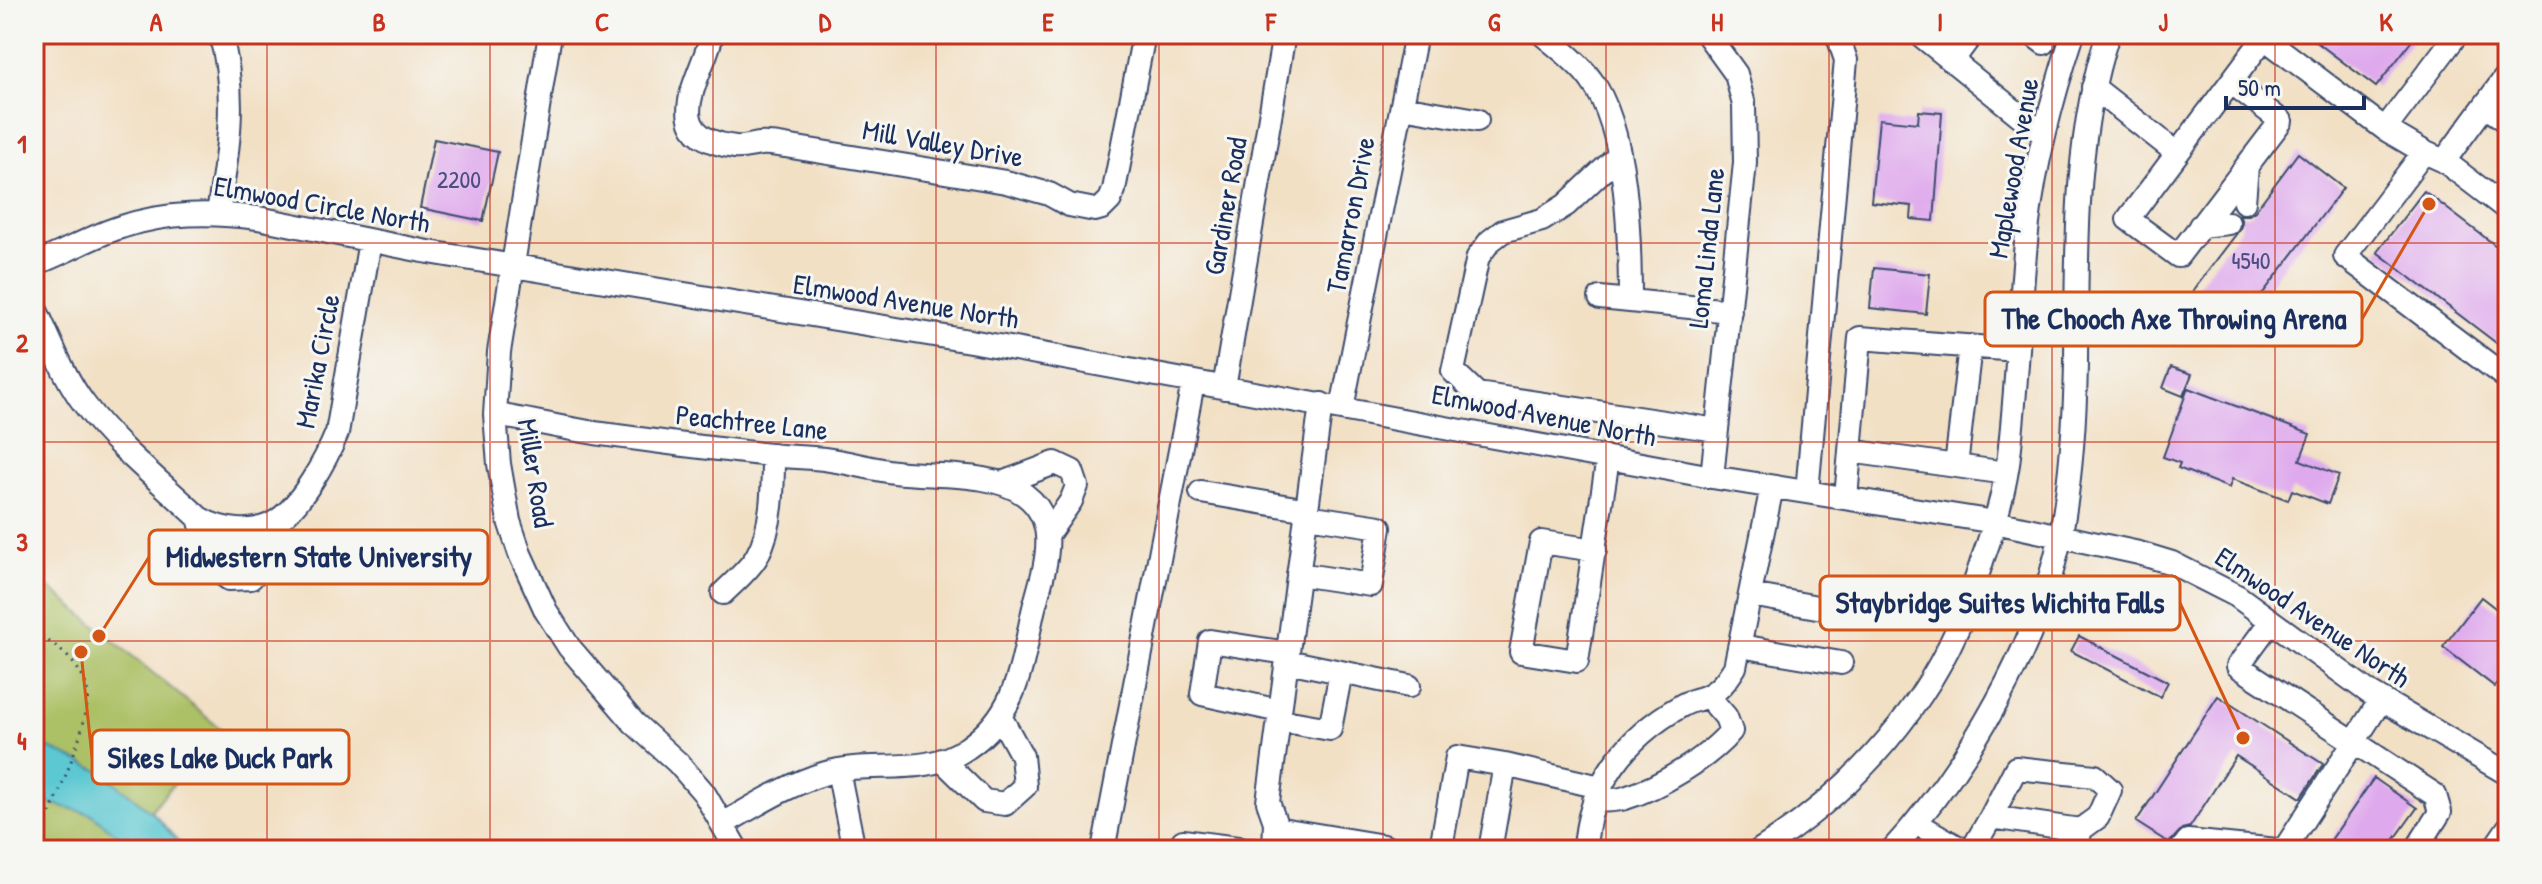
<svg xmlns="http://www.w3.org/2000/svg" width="2542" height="884" font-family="'Patrick Hand',sans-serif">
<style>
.green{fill:#acc065;stroke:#647862;stroke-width:2}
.water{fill:#5bc8d1;stroke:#3b7c98;stroke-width:2}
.building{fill:#dfaaed}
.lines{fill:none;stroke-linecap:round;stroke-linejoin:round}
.minor-casing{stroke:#3b4a6d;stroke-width:26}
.path{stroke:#3b4a6d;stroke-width:3;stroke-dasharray:2 6;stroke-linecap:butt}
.minor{stroke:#fff;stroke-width:22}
.grid{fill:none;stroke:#c8321e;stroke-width:2;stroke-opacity:0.55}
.labels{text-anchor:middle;stroke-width:6;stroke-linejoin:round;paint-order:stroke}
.number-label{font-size:24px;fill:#4c4e82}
.street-label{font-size:28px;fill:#1b2f5e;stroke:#f6f6f2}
.leader{fill:none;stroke:#d45514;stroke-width:3}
.callout-dot{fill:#d45514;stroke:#f6f6f2;stroke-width:3}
.callout{fill:#f6f6f2;stroke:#d45514;stroke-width:3}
.callout-label{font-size:30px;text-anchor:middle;font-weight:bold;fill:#1b2f5e}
.neatline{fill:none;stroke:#c8321e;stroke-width:3}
.grid-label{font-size:26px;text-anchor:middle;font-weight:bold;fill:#c8321e}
</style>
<rect width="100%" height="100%" fill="#f6f6f2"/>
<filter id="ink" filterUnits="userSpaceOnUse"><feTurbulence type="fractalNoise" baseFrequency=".0125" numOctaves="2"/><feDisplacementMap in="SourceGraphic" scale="16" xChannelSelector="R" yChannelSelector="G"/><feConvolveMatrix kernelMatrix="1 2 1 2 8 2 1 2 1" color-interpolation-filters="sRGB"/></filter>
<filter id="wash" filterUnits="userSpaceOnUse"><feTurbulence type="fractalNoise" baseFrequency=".006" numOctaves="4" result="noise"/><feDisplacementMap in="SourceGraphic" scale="32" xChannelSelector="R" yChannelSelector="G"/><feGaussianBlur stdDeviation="1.8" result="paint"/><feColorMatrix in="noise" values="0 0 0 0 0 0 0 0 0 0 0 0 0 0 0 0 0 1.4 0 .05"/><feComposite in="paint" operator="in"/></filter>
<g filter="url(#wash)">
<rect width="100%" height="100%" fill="#f2e0c5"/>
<!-- green -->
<path class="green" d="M34,575L221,729L117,850H34Z"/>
<!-- water -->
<path class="water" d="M34,741L102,772L156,816L185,850H137L91,814L38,800L34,807Z"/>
<g id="blocks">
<!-- building -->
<path class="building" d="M2306,34H2417L2376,87Z
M1919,111L1942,113L1934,221L1911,219L1912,206L1871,202L1879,119L1918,123Z
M434,139L498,152L483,221L420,208Z
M2298,153L2343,188L2238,326L2193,291L2240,229L2242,222L2239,215H2249L2255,211Z
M2424,191L2508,255V352L2377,252Z
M1874,268L1930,274L1926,314L1870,308Z
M2171,367L2192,374L2183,396L2163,388Z
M2188,388L2310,434L2300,460L2339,475L2328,504L2292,490L2288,500L2232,479L2229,488L2178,468L2180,463L2163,457Z
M2481,597L2508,618V670L2495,687L2443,647Z
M2079,636L2168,682L2160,697L2071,651Z
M2218,696L2323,764L2301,798L2236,756L2190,827L2182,829L2169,843L2136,822Z
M2374,778L2417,808L2387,850H2324Z"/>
</g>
</g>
<g filter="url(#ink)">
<use href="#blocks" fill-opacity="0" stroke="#3b4a6d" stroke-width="2"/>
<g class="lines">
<!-- minor casing -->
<g class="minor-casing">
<path id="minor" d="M550,34L499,352L495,415L499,464L509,521L520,554L546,611L569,647L634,723L678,763L704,793L737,850
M712,34C703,77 654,136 735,147C743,148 752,145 760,144C768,143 777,145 785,146L1006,182L1049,194L1069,205L1095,210L1102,208L1110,200L1114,190L1144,34
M1542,34C1558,47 1579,63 1591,80C1628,129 1630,241 1630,301
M1707,34L1736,74L1744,105L1745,163L1712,477
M1919,34L2044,135
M2032,34L2044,43
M2259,34L2385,129
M1952,61L1972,34
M2231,82L2281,121L2178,256L2128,219L2264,38
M2093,87L2177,153
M2485,106L2508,122
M1402,107L1477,120
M2424,152L2385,129L2457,34
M1618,156L1566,205L1542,220L1503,231L1490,241L1478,257L1453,371L1477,394L1717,430
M2444,161L2508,74
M2244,202L2247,166
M2508,210L2444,161L2424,152L2345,256L2508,379
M218,213C228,153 238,93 220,34
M2200,226L2228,223
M34,264C63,254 91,236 121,227C167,212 210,212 258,218L423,251L982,343L1712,477L1995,522L2139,553L2172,563L2237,596L2370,693L2508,774
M1600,298L1730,311
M34,306C50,339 63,376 85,405C116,447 161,482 199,518C221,531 254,536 277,521C301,505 326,460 337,433L370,241
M1224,388L1284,34
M1342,408L1416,34
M495,415C531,420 566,429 602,434C658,442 714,449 770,455C788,457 806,457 824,459C848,462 871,469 895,472C933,477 994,471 1025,495C1064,524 1042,574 1033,612C1021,668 1017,714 967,748C925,778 870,759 826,773C789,784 756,805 723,824
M1850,451L1860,338L2017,350
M1956,466L1970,346
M1002,483L1055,463L1072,471L1077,486L1071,501L1048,534
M1201,492L1308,510
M1807,492L1846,60L1837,34
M1846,498L1850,451L2006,473
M199,518L213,567L229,579L251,578L266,561L276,522
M1595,550L1541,542L1521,652L1577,661L1608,458
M1298,574L1371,585L1380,527L1307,516
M723,593C734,582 750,569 757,556C773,527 773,487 773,455
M1751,595L1850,613
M2271,621L2238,666L2435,795L2440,812L2416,850
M1740,646L1841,663
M1287,661L1409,686
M1280,711L1202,694L1210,641L1287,653
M1279,720L1330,729L1341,672
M942,760L984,801L1005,804L1025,786L1022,756L1001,718
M838,770L854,850
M1594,801C1604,800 1616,801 1625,798C1658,788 1709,758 1731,731L1726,717L1708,696
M1991,817L2016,768L2095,776L2110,790L2098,817L2080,830
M1916,823L1963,850
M1275,828L1384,846
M1183,841L1253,850
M1442,842L1457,757L1505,765L1600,787
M1103,850L1193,383
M1274,850L1275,822L1268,802L1321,404
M1490,850L1505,765
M1585,850C1588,785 1626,737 1681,706C1688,701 1697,700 1705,697C1719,691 1727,680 1735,667L1772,487
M1760,850C1842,799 1916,721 1956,632C1967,608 1975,583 1983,558C1994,528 2003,496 2008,464C2018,384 2019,303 2028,223C2036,158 2053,95 2073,34
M1892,850C1967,768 2040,643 2061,533C2071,478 2075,419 2076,364C2077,252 2073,141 2108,34
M1972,850L1991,817L2080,830L2078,850
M2181,850L2188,841L2277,850
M2284,850L2381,700
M2493,850L2508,828"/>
</g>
<!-- path -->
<path class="path" d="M34,634C55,642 78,662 86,685C97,717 47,815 35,850"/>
<!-- minor -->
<use href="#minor" class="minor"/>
</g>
</g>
<!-- grid -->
<path class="grid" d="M267,34V850M490,34V850M713,34V850M936,34V850M1159,34V850M1383,34V850M1606,34V850M1829,34V850M2052,34V850M2275,34V850M34,243H2508M34,442H2508M34,641H2508"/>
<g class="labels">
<!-- number labels -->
<g class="number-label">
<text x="459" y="188">2200</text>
<text x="2251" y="269">4540</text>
</g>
<!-- street labels -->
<g class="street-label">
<text transform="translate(943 143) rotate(10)" y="10">Mill Valley Drive</text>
<text transform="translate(2013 168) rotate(-80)" y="10">Maplewood Avenue</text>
<text transform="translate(322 204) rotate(10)" y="10">Elmwood Circle North</text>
<text transform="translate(1225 206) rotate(-80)" y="10">Gardiner Road</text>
<text transform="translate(1350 215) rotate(-79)" y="10">Tamarron Drive</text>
<text transform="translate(1706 248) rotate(-84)" y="10">Loma Linda Lane</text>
<text transform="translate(906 301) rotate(9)" y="10">Elmwood Avenue North</text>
<text transform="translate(317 361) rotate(-79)" y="10">Marika Circle</text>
<text transform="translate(1544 415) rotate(11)" y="10">Elmwood Avenue North</text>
<text transform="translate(752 422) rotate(6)" y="10">Peachtree Lane</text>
<text transform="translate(536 473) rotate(81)" y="10">Miller Road</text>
<text transform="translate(2313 617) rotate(34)" y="10">Elmwood Avenue North</text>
</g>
</g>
<!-- callouts -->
<path class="leader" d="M2429 204L2362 319M99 636L149 557M2243 738L2180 603M81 652L92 757"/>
<g class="callout-dot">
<circle cx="2429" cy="204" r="8"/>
<circle cx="99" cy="636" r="8"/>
<circle cx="2243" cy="738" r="8"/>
<circle cx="81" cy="652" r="8"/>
</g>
<g class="callout">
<rect x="1985" y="292" width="377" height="54" rx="8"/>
<rect x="149" y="530" width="339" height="54" rx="8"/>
<rect x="1820" y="576" width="360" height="54" rx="8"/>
<rect x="92" y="730" width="257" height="54" rx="8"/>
</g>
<g class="callout-label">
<text x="2174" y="329">The Chooch Axe Throwing Arena</text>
<text x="319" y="567">Midwestern State University</text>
<text x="2000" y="613">Staybridge Suites Wichita Falls</text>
<text x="220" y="768">Sikes Lake Duck Park</text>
</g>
<!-- margin -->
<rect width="2542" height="884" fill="none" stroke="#f6f6f2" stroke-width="88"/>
<!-- scale -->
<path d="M2226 96v12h138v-12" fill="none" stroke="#1b2f5e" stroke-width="4"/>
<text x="2238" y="96" font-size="24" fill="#1b2f5e" stroke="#f6f6f2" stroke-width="6" paint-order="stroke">50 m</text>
<rect x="44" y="44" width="2454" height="796" class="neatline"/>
<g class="grid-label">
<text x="156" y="31">A</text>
<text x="379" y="31">B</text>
<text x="602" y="31">C</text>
<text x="825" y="31">D</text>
<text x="1048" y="31">E</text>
<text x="1271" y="31">F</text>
<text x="1494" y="31">G</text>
<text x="1717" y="31">H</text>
<text x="1940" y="31">I</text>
<text x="2163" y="31">J</text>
<text x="2386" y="31">K</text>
<text x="22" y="153">1</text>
<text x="22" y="352">2</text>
<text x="22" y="551">3</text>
<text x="22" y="750">4</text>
</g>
</svg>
